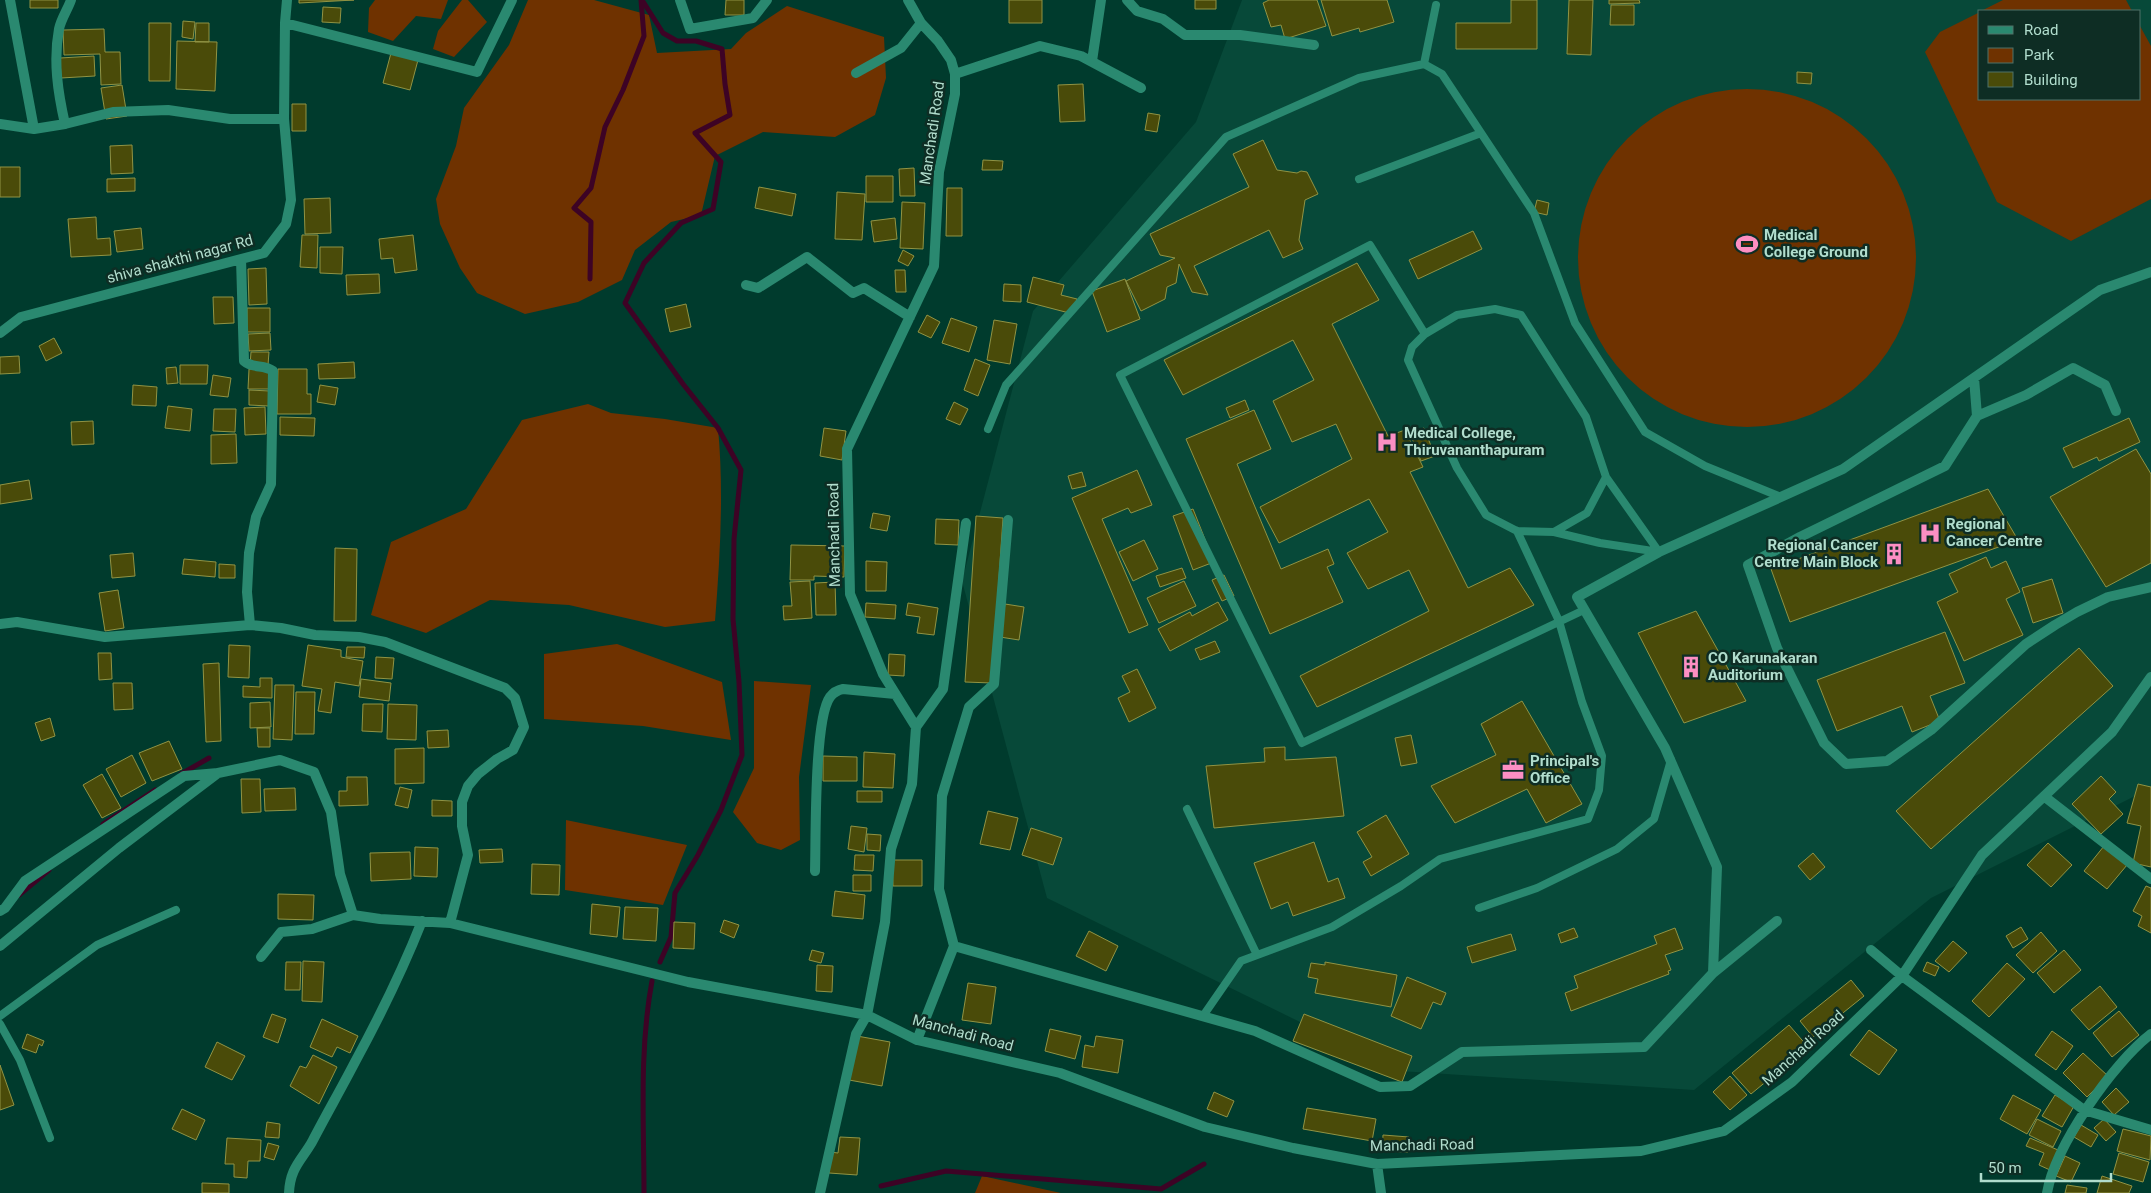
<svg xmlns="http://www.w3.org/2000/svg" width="2151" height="1193" font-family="Roboto,sans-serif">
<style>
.built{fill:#074939;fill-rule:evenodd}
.green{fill:#6f3200}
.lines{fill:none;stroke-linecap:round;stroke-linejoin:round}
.stream{stroke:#3d0325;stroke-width:5}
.building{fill:#4a4b09;stroke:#909344}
.service{stroke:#2a8970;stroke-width:8}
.minor{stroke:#2a8970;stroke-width:10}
.labels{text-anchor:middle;stroke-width:5;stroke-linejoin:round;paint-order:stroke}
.street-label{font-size:15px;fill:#b1ddcd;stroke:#0e2d24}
.poi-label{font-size:15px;font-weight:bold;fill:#b1ddcd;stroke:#0e2d24;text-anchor:start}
</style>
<rect width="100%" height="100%" fill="#003b2d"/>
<!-- built -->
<path class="built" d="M1242,0H2151V788L1931,898L1694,1090L1400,1071L1047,898L962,581L1033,311L1196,122ZM1980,11H2140V99H1980Z"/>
<!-- green -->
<path class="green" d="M375,0H448L441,19L416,16L393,41L368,32L369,8Z
M462,0H468L487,22L454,57L433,49L438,31Z
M528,0H594L649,15L657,53L731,49L746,33L787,6L884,37L886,78L875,115L835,137L763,132L715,156L701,215L671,222L635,250L622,280L578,302L525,314L477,293L460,268L440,224L436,199L456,146L464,108L509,45Z
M2003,0H2126L2132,11H1981Z
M1980,12V99H2140V26L2151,46V199L2071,241L1997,202L1925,52L1940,32Z
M1578 258a169 169 0 1 1 338 0a169 169 0 1 1-338 0Z
M588,404L611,413L665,419L718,428C724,492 720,558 715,621L665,627L569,605L490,600L426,633L371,615L391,542L466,509L522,420Z
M617,644L722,682L731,740L643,726L544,719V654Z
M754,681L811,685L799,777L800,840L781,850L757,843L733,812L754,768Z
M566,820L687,845L663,905L565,890Z
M982,1176L1061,1193H975Z"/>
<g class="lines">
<!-- stream -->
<path class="stream" d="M642,0L663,33L677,41H696L722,49L725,84L730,115L695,133L721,162L713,209L681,223L644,263L625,303L683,384L718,428L741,470L734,539L733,619L739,682L742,755L721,810L698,855L675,893L671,937L660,962
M590,279L591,222L574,208L591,188L605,127L623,90L644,36L641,0
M181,774L209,758
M103,824L155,790
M19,895L49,870
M881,1186L946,1171L1161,1189L1204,1164
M644,1193C644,1122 639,1051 652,981"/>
</g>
<!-- building -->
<path class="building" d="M30,0H58V8H30Z
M299,0H354L299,3Z
M726,0H744V15H725Z
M1009,0H1042V23H1009Z
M1195,0H1216V9H1195Z
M1269,0H1317L1326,26L1285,39L1281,25L1271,27L1263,3Z
M1321,0H1387L1394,22L1360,32L1359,28L1332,36Z
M1511,0H1537V49H1456V23H1511Z
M1569,0H1593L1591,55L1567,54Z
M1609,0H1639L1640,3L1609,4Z
M1611,5H1634V25H1610Z
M323,7L341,8L340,23L322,22Z
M183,21L195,22L193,39L182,37Z
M149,23H171L170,81H149Z
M196,23H209V42H195Z
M104,29L105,52H120L121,84L101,85L100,54L64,55L63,30Z
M177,41L217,42L215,91L176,89Z
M391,53L418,60L410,90L383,83Z
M94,56L95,76L61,78L60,58Z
M1797,72L1812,73L1811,84L1797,83Z
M1083,84L1085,121L1060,122L1058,85Z
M122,85L127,116L106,119L101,88Z
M292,104H306V131H292Z
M1148,113L1160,115L1157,132L1145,130Z
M1263,140L1277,170L1297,173L1301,171L1307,172L1318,194L1305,200L1299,240L1303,249L1283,258L1269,230L1194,266L1208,295L1192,292L1179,264L1176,283L1167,287L1165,299L1141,311L1126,281L1175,258L1160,255L1150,234L1249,187L1233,154Z
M132,145L133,173L111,174L110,146Z
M983,160L1003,161L1002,170H982Z
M0,167H20V197H0Z
M914,168L915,196H900L899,169Z
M866,176H893V202H866Z
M135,178V191L107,192V179Z
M759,187L796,194L792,216L755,208Z
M947,188H962V236H946Z
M837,192L865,194L862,240L835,239Z
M330,198L331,233L305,234L304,199Z
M1537,200L1549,203L1547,215L1534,212Z
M902,202L925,203L923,249L900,248Z
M96,217L97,239L110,238L111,255L71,257L68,219Z
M895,218L897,239L874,242L871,221Z
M141,228L143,249L117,252L114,231Z
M1473,231L1482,249L1418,279L1409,260Z
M302,235H318L317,268L300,267Z
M413,235L417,270L395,273L393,258L381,259L379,239Z
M320,247H343L342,274L320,273Z
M903,250L914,256L908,266L898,261Z
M1357,263L1379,300L1332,324L1388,436L1405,430L1423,467L1410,472L1468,588L1510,568L1534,605L1317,707L1300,676L1429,611L1409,570L1368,589L1347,553L1388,532L1369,499L1279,543L1260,507L1352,459L1336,424L1292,442L1273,401L1314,380L1293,340L1183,395L1164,360Z
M266,268L267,304L249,305L248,269Z
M895,270H905L906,292H896Z
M379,274L380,293L347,295L346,275Z
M1033,277L1064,285L1061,295L1077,299L1073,314L1027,302Z
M1125,279L1140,319L1107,332L1092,291Z
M1004,284L1021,285V302L1003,301Z
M213,297H233L234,323L214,324Z
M686,304L691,327L670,332L665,309Z
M247,308H270V332H247Z
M927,315L940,322L931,338L918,332Z
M951,318L977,327L969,352L942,343Z
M994,320L1017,324L1010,364L987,360Z
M270,333L271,350L249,351L248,334Z
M54,338L62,353L46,361L39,346Z
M251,352H269L268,365H250Z
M19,356L20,373L0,374V357Z
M975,359L990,365L978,396L964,390Z
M354,362L355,378L319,379L318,364Z
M180,365H208L207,384H180Z
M176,367L178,383L167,384L166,368Z
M249,369H272L271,389H248Z
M278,369H307V394H311V414H277Z
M213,375L231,378L228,397L210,395Z
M133,385L157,387L156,406L132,405Z
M320,385L338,388L335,405L317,402Z
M249,390L270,391L269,406L249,405Z
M1245,400L1249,410L1230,418L1226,408Z
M954,402L968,409L960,425L946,419Z
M168,406L192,409L190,431L165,428Z
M265,407L266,434L245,435L244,408Z
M214,409H236L235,432L213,431Z
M1254,410L1271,449L1237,464L1281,569L1328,549L1334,564L1327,567L1343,602L1270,634L1186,439Z
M280,417L315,418L314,436L280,435Z
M2129,418L2140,442L2099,461L2097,457L2073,468L2063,448Z
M93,421L94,444L72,445L71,422Z
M824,428L846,431L842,460L820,456Z
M1424,428L1435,456L1421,461L1410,433Z
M236,434L237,463L211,464V435Z
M2136,449L2151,474V563L2106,587L2050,497Z
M1137,470L1152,505L1131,513L1128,508L1102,519L1148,625L1129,633L1072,498Z
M1082,472L1086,486L1072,489L1068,476Z
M29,480L32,499L0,504V485Z
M1988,489L2018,540L1790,622L1771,569Z
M1193,509L1214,562L1193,570L1173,516Z
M873,513L890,516L887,531L870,528Z
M976,516L1003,518L992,683L965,682Z
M936,519L959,520L958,545L935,544Z
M1144,540L1158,569L1133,581L1119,552Z
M791,545L845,546L844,577L814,576V580H790Z
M335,548L357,549L356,621H334Z
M133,553L135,576L112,578L110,555Z
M1986,557L1991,568L2006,561L2020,592L2006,599L2023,635L1964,661L1937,602L1958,592L1949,574Z
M184,559L216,562L215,577L182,574Z
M866,561L887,562L886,591H866Z
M219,564L235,565V578H219Z
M1182,568L1186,578L1160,587L1156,576Z
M1224,575L1234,596L1222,601L1212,580Z
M2052,579L2063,613L2033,623L2022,588Z
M810,581L812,618L784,620L783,606H792L790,582Z
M1184,581L1196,606L1159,623L1147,598Z
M835,582L836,615H816L815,583Z
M118,590L124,628L105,631L99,593Z
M1218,602L1228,620L1170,651L1158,629L1190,612L1192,616Z
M866,603L896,605L895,619L865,617Z
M908,603L938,608L934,635L917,633L920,617L906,615Z
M1005,604L1024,607L1019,640L1000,637Z
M1696,611L1746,701L1684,723L1638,633Z
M1945,632L1965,683L1930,696L1940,721L1912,732L1902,706L1837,731L1817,680Z
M1215,641L1220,652L1200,660L1195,649Z
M229,645L250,646L249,678L228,677Z
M308,645L341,650V657L363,661L359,686L335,682L331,713L318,711L322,689L302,686Z
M347,647H365L364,658L346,657Z
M2079,648L2113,686L1931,849L1896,811Z
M98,653H111L112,679L99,680Z
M889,654L905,655L904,676L888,675Z
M376,657L394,658L392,679L375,678Z
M219,663L221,741L206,742L203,664Z
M1137,669L1156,708L1129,722L1118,698L1130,692L1122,676Z
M260,678H272V698L243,697V686L260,687Z
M361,679L391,683L389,701L359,697Z
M113,683H132L133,709L114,710Z
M275,685H294L292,740L273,739Z
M296,692H315L314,734H295Z
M1522,701L1582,804L1546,823L1527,789L1455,823L1431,786L1496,755L1481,724Z
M270,702L271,727L250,728V703Z
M363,704H383L382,732L362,731Z
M388,704L417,705L416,740L387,739Z
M50,718L55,736L41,741L35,723Z
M257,728H270V747H258Z
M448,730L449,747L428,748L427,731Z
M1411,735L1417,763L1401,766L1395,738Z
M169,741L182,769L152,781L139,753Z
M1285,747V760L1336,757L1344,816L1214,828L1206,766L1265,762L1264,748Z
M424,748V783L395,784V749Z
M864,752L895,754L893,788L863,787Z
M132,755L146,783L121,797L106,769Z
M823,756L857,757V781H823Z
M102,774L121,808L102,818L83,785Z
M2101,776L2116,792L2109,799L2123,814L2101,834L2072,804Z
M347,777H367L368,805L339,806V791H347Z
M241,779H260L261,812L242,813Z
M2138,784L2151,787V867L2133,863L2141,826L2127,823Z
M400,787L412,790L408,808L395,805Z
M295,788L296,810L265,811L264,789Z
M857,791H882V802H857Z
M432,800L452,801V816H432Z
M988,811L1018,818L1010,850L980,844Z
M1386,815L1409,854L1371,876L1363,862L1372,857L1357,832Z
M851,826L867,828L864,852L848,849Z
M1031,828L1062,838L1053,865L1022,855Z
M867,834L881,835L880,851L867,850Z
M1314,842L1328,882L1338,878L1345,898L1293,916L1288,902L1271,909L1254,863Z
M2048,843L2072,865L2051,887L2027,865Z
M2104,846L2127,865L2107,889L2084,871Z
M415,847L438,848L437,877L414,876Z
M502,849L503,862L480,863L479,850Z
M410,852L411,879L371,881L370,853Z
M1813,853L1825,867L1810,880L1798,866Z
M855,855H874L873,871L854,870Z
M892,860H922V886H893Z
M532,864L560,865L559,895L531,894Z
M853,875H871V891H853Z
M2146,886L2151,888V933L2138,926L2142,916L2133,911Z
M835,891L865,895L863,919L832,916Z
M278,894L314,895L313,920L278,919Z
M592,904L620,907L617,937L590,934Z
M625,907L658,908L656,941L623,939Z
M724,920L739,925L734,938L720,932Z
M674,922L695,923L694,949L673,948Z
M2021,927L2028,939L2013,948L2006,936Z
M1574,928L1578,937L1561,943L1558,934Z
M1675,928L1683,949L1665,955L1671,970L1668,971L1669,974L1571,1011L1565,993L1578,988L1574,976L1657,944L1654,936Z
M1089,931L1118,946L1106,971L1076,956Z
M2041,932L2057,951L2033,973L2016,955Z
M1511,934L1516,950L1472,963L1467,947Z
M1953,941L1967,953L1949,972L1935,961Z
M812,950L824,953L821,963L809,960Z
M2064,950L2081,970L2054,993L2037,973Z
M303,961L324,962L322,1002L302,1001Z
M286,962H301L300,990H285Z
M1325,962L1397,975L1391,1007L1315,993L1318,979L1308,977L1311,963L1325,965Z
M1927,962L1939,967L1935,976L1923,971Z
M2007,963L2025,979L1989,1017L1972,1001Z
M817,965L833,966L832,992L816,991Z
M1407,977L1446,993L1441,1005L1433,1002L1421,1029L1391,1016Z
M1851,980L1864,996L1813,1037L1800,1021Z
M968,983L996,987L991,1024L962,1020Z
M2100,986L2117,1007L2089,1030L2071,1010Z
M2119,1011L2139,1035L2112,1057L2093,1033Z
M272,1014L286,1019L278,1043L263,1037Z
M1304,1014L1412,1056L1402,1082L1293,1041Z
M322,1019L358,1036L350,1053L337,1047L332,1057L310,1047Z
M1789,1025L1808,1047L1751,1094L1732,1073Z
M1050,1029L1081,1036L1075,1059L1045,1051Z
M1869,1030L1897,1050L1879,1075L1850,1055Z
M2052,1031L2073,1046L2056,1070L2035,1055Z
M27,1034L44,1041L42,1046L39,1044L36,1053L22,1048Z
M857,1036L890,1042L882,1086L849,1080Z
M1096,1036L1123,1040L1118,1073L1082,1067L1085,1045L1094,1047Z
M217,1042L245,1056L232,1080L205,1067Z
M2083,1053L2108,1076L2087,1097L2063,1073Z
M313,1055L337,1067L319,1104L290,1086L300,1066L306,1068Z
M0,1065L14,1105L0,1110Z
M1730,1076L1747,1095L1730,1110L1713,1092Z
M2116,1088L2129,1102L2114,1115L2102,1102Z
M1214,1092L1234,1101L1227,1117L1207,1109Z
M2013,1095L2041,1110L2027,1134L2000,1119Z
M2055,1095L2074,1106L2062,1127L2042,1116Z
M1307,1108L1376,1119L1372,1141L1303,1129Z
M182,1109L205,1120L196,1140L172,1129Z
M2037,1119L2061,1131L2053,1147L2029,1135Z
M2104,1119L2116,1132L2106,1141L2094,1128Z
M267,1122L280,1124L279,1138L265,1137Z
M2081,1125L2098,1135L2091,1147L2074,1137Z
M2123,1129L2151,1136L2150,1160L2117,1151Z
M1383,1135L1409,1137L1408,1152L1382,1151Z
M840,1137L860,1138L857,1175L829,1173L830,1152L838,1153Z
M227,1138L261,1140L260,1161H248L247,1178L234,1177V1164H225Z
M2030,1138L2058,1150L2050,1170L2039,1165L2044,1153L2026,1146Z
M268,1143L279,1146L274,1160L264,1157Z
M2119,1153L2149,1162L2143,1182L2113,1174Z
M2065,1156L2080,1163L2071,1182L2056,1176Z
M2102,1176L2132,1186L2129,1193H2097Z
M202,1183L229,1184V1193H202Z
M2067,1185L2087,1188L2086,1193H2065Z"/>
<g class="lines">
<!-- service -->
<path class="service" d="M1424,64L1436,5
M1359,179L1481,133
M1425,334L1457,315L1495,309L1521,315L1586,417L1606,477L1587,513L1554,532L1517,531L1486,515L1457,468L1408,360L1412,347L1425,334L1370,245L1120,375L1302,743L1584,610
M988,429L1006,385L1226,137L1359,78L1424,64L1442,74L1534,213L1575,323L1645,432L1705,466L1781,497
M1554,532L1600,543L1659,552L1606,477
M1187,809L1257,955
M1479,908L1537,888L1617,849L1654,819L1671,760
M0,1016L97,945L176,910
M1203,1016L1241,961L1332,927L1401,886L1440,859L1588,819L1599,790L1602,756L1582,702L1559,621L1517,531
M0,1024L20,1060L50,1138"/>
<!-- minor -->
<path class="minor" d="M10,0L34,129
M680,0L690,29L753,18L767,0
M1127,0L1137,11L1163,19L1185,35H1240L1314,45
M285,23L477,72L512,0
M1092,61L1101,0
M856,73L901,48L921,23
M955,74L1040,46L1081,56L1141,88
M0,124L34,129L65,124L113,112L168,110L230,119H284
M65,124C58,93 53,61 59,29C61,19 68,9 71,0
M241,259L244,361C253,369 264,364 273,371L271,484L256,517L249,553L247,592L250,625
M746,285L758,288L807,257L853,293L864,288L910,317
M0,333L21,317L264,253L286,224L291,200L284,119L285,23L287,0
M1974,378L1977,416L1945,466L1800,537L1748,565L1777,648L1824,743L1846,764L1887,761L1931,730L2026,644L2055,625L2077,612L2108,597L2151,587
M1977,416L2026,395L2073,368L2105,385L2116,411
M0,624L17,622L105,637L250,625L281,628L315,635L359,637L385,642L505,688L515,698L524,727L513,750L497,759L478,774L468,786L462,802V826L468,855L450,923
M916,727L943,689L966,523
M2045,797L2151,879
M815,871C816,838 814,719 830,697C833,693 838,690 843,689L895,694
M0,911L5,908L25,881L184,776L218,773
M0,946L119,848L218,773L280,760L314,772L331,812L340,874L353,915L380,919L450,923L688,982L867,1015L917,1040L1060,1073L1205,1127L1293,1148L1377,1164L1641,1151L1724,1131L1792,1082L1902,976L1982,855L2112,732L2151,677
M954,946L939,889L942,796L969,707L994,684L1008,520
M1871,950L1902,976L2084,1110L2151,1130
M261,957L281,932L312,929L353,915
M1713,973L1777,921
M917,1040L954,946L1255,1031L1380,1087L1410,1086L1462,1052L1644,1047L1713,973L1717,867L1665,748L1577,597L1659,552L1843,469L2100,290L2151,272
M1377,1164L1381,1193
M289,1193C290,1168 301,1161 312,1142C326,1115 341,1089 355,1062C380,1016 403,969 422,921
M820,1193L856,1034L867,1015L885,922L891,849L912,784L916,727L883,674L850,594L847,449L934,266L939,172L955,94V74L951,60L938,41L921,23L908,0
M2047,1193C2055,1146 2113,1063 2151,1034"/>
</g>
<!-- icons -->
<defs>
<g id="stadium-bare" transform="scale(1.725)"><path d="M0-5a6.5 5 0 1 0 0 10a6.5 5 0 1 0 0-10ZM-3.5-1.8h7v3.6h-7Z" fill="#fc8fc3" stroke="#0e2d24" stroke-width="2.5" paint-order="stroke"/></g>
<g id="hospital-bare" transform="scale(1.725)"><path d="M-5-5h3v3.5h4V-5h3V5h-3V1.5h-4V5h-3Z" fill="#fc8fc3" stroke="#0e2d24" stroke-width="2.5" paint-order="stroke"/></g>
<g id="building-bare" transform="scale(1.725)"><path d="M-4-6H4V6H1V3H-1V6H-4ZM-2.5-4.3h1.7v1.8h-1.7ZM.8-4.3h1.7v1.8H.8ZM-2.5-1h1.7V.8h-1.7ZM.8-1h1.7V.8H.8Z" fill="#fc8fc3" stroke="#0e2d24" stroke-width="2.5" paint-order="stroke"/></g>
<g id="office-bare" transform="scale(1.725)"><path d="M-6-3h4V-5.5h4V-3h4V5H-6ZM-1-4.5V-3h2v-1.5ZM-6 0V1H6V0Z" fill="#fc8fc3" stroke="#0e2d24" stroke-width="2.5" paint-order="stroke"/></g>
</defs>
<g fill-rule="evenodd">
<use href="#stadium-bare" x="1747" y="244"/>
<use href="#hospital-bare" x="1387" y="442"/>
<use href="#hospital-bare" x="1930" y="533"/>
<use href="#building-bare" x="1894" y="554"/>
<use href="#building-bare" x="1691" y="667"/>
<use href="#office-bare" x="1513" y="770"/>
</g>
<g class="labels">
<!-- street labels -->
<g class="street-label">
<text transform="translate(932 133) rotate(-82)" y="5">Manchadi Road</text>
<text transform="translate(180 259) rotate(-15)" y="5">shiva shakthi nagar Rd</text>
<text transform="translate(834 535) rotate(-91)" y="5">Manchadi Road</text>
<text transform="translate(963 1033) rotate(15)" y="5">Manchadi Road</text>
<text transform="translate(1803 1048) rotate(-42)" y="5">Manchadi Road</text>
<text transform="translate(1422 1145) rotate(-1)" y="5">Manchadi Road</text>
</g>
<!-- poi labels -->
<g class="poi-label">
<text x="1764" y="240">Medical<tspan x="1764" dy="17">College Ground</tspan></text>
<text x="1404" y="438">Medical College,<tspan x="1404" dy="17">Thiruvananthapuram</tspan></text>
<text x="1946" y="529">Regional<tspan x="1946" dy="17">Cancer Centre</tspan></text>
<text x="1878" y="550" text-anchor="end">Regional Cancer<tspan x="1878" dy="17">Centre Main Block</tspan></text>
<text x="1708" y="663">CO Karunakaran<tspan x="1708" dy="17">Auditorium</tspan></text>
<text x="1530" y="766">Principal's<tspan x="1530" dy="17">Office</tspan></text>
</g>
</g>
<!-- legend -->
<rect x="1978" y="10" width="162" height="90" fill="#0e2d24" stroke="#4f7368"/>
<rect x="1988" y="26" width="25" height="8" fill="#2a8970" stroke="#4f7368"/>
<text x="2024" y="35" font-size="15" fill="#b1ddcd">Road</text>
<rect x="1988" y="48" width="25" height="15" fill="#6f3200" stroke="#4f7368"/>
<text x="2024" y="60" font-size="15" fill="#b1ddcd">Park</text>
<rect x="1988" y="72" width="25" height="15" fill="#4a4b09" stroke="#4f7368"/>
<text x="2024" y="85" font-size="15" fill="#b1ddcd">Building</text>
<!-- scale -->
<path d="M1981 1173v8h130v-8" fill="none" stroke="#b1ddcd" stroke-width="2.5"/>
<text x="1988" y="1173" font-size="15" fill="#b1ddcd" stroke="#0e2d24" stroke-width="4" paint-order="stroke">50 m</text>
</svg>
